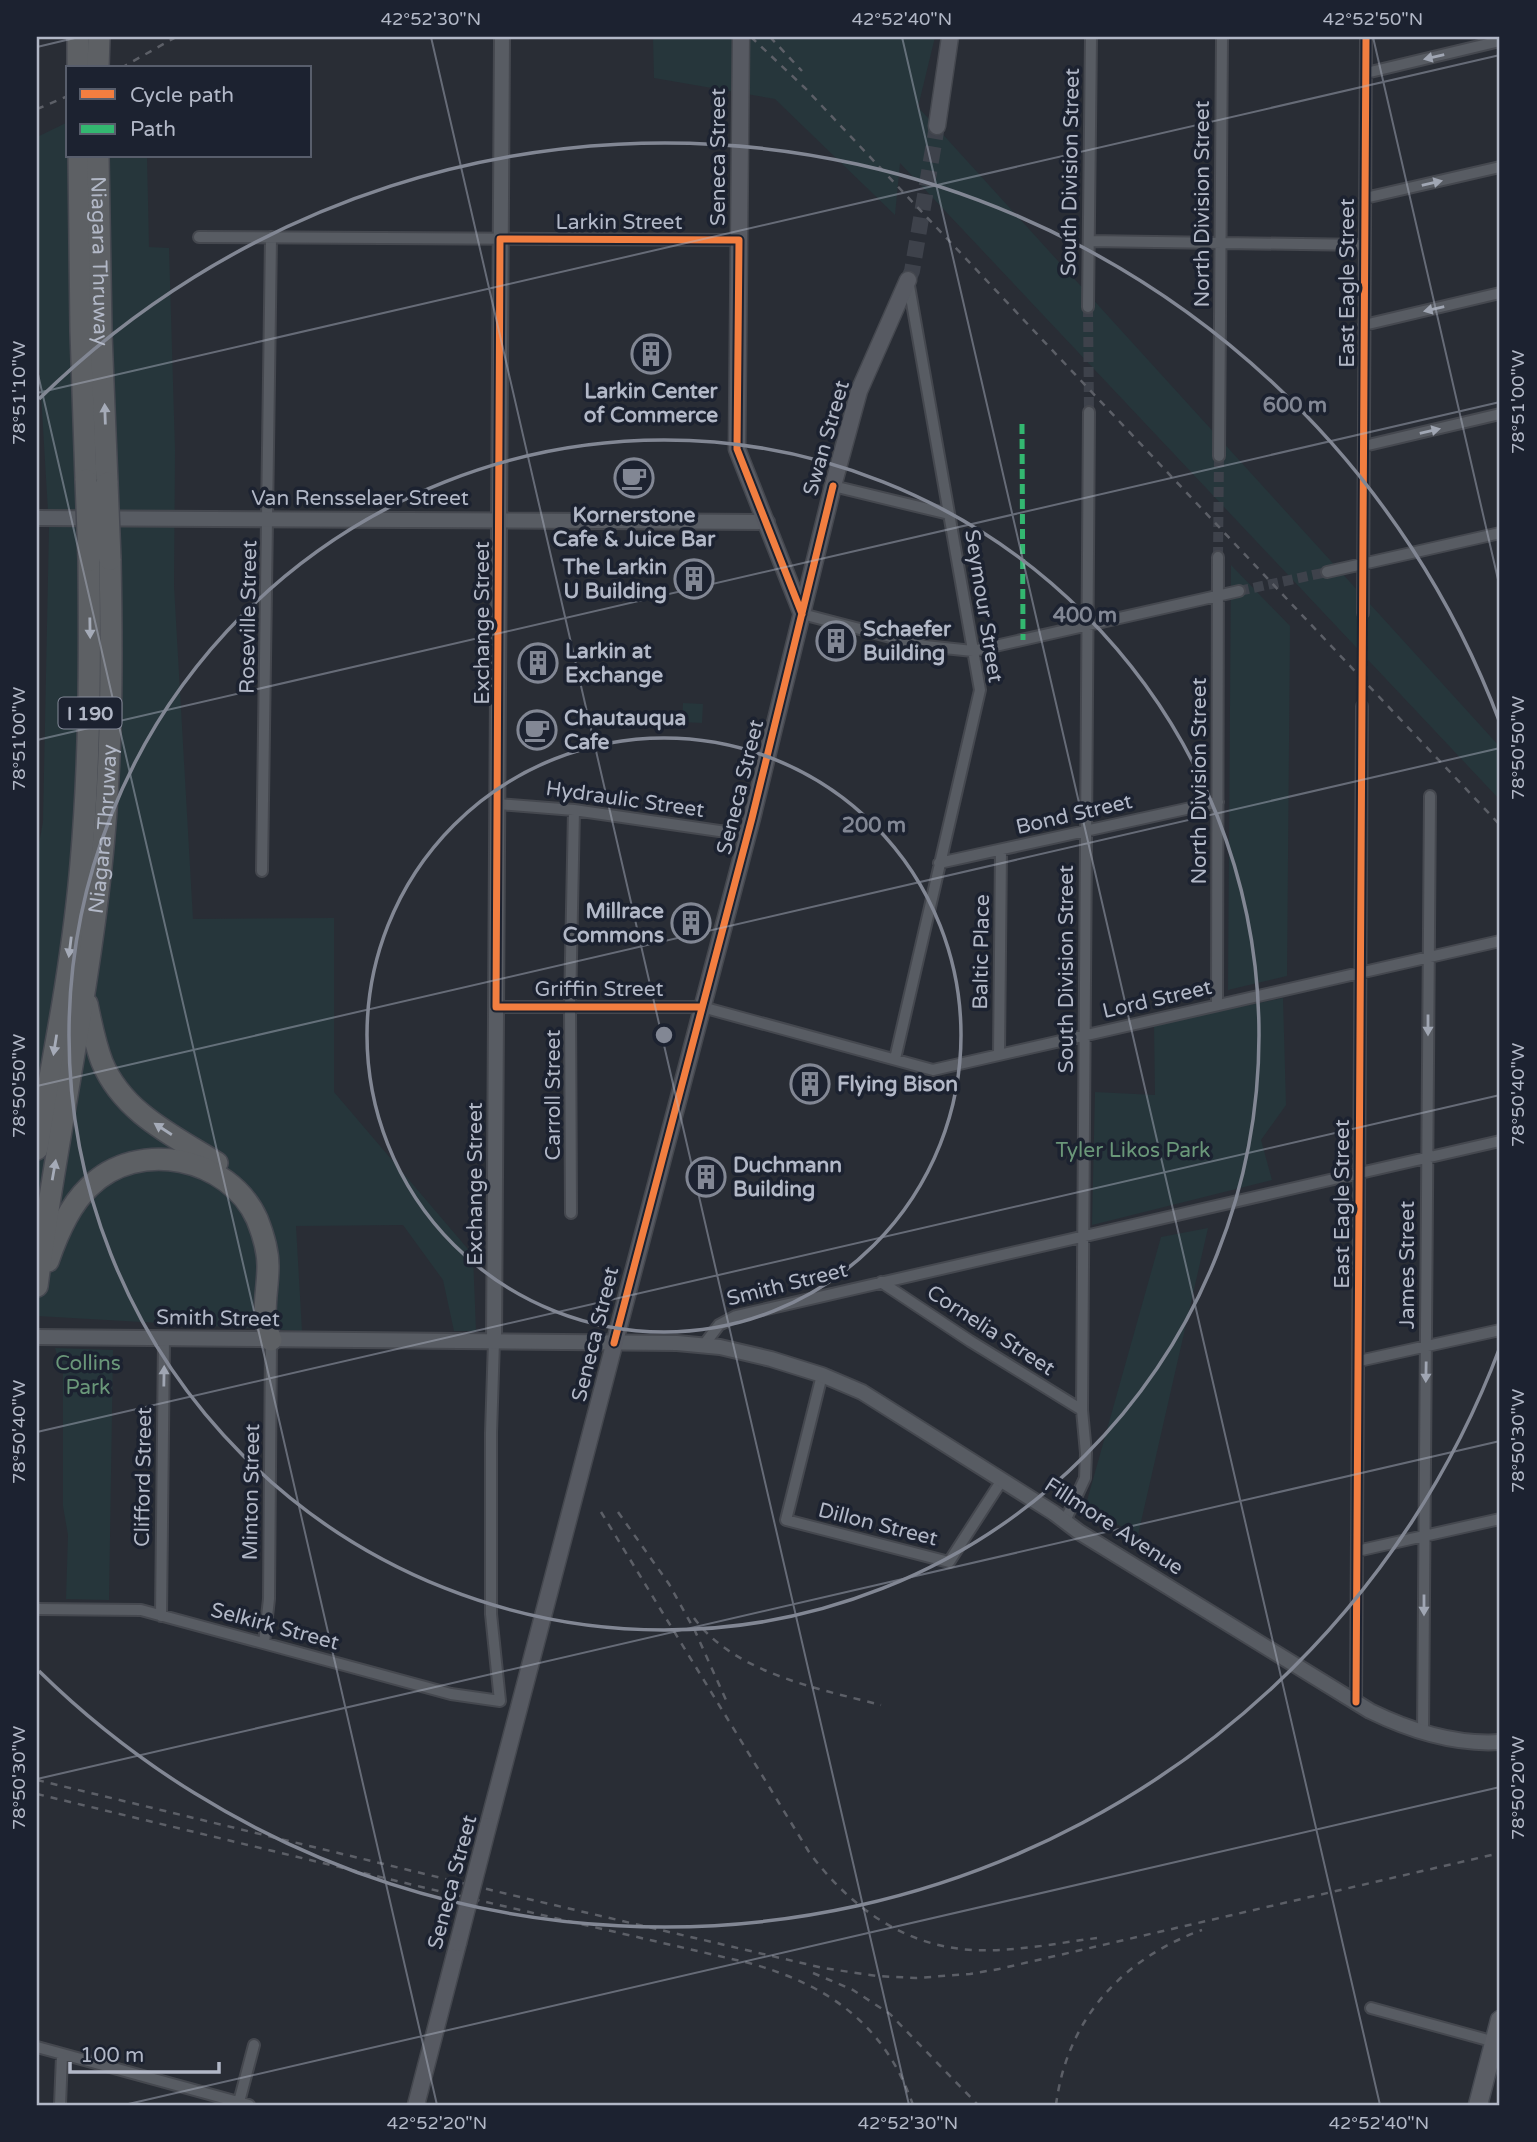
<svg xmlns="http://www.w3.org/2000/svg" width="1537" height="2142" font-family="'Varela Round',sans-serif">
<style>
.green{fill:#26363b}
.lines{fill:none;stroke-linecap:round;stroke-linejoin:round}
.minor-tunnel{stroke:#3e424b;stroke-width:10;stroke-dasharray:10 5;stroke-linecap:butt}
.secondary-tunnel{stroke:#3e424b;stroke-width:16;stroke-dasharray:16 8;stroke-linecap:butt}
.minor-casing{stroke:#45484f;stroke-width:14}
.tertiary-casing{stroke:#45484f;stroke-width:18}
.secondary-casing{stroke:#45484f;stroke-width:19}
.primary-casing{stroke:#464a52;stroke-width:21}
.motorway-casing{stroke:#464951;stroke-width:24}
.minor{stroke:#585c63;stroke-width:10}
.tertiary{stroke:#585c63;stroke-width:14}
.secondary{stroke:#575a62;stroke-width:16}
.primary{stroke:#5b5e65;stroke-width:18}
.motorway{stroke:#5d6064;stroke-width:21}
.rail{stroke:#5c5f67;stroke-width:2.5;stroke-dasharray:7 7;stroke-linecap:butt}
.secondary-bridge-casing{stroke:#45484f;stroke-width:19;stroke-linecap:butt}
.motorway-bridge-casing{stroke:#464951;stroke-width:24;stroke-linecap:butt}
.secondary-bridge{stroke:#575a62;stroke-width:16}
.motorway-bridge{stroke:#5d6064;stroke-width:21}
.quiet{stroke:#33b770;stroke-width:5;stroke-dasharray:10 5;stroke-linecap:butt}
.cycleway-casing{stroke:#1c2230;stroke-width:11}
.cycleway{stroke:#f27e40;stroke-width:7}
.oneway{fill:#a0a6b3}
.oneway2{fill:#a5abb8}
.ticks{fill:none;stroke:#b2b8c7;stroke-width:2;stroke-opacity:0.45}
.ring{fill:none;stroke:#828794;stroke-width:3.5}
.labels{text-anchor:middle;stroke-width:7;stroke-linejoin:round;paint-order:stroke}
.shield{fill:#1c2230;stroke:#858b9a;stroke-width:2}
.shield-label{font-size:19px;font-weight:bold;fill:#b2b8c7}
.street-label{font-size:21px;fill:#b2b8c7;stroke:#1c2230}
.poi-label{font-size:21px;font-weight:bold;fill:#b2b8c7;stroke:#1c2230;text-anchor:start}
.park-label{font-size:21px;fill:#6a9779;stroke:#1c2230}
.centre{fill:#828794;stroke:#1c2230;stroke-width:3.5}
.ring-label{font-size:21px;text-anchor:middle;font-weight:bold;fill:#828794;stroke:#1c2230;stroke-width:7;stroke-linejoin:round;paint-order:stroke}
.neatline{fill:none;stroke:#b2b8c7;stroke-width:2.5}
.ticks-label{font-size:18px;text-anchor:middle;fill:#b2b8c7}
</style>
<rect width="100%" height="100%" fill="#292d35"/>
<!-- green -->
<path class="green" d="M653,37H935L918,107L1500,747V800L900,163L895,215L775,99L654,78Z
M68,122V156H147L149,247L169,248L175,450L174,586L193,919L334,918V1092L473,1255L476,1331H454L443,1280L403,1225L296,1226L302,1331L37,1316V854L43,822L49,528L37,326V137Z
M1231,565L1290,626L1287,976L1228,990Z
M683,703L703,704L702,723L682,722Z
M1283,998L1286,1105L1261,1140L1272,1180L1092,1225L1095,1092L1155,1095L1154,1025Z
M1208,1228L1138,1535L1085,1508L1161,1237Z
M55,1348L113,1350L109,1600L66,1599L68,1535L63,1506V1373Z"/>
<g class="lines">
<!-- minor-tunnel -->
<path class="minor-tunnel" d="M1088,307L1089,412
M1218,557L1219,456
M1239,591L1327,572
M1362,706L1363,613"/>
<!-- secondary-tunnel -->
<path class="secondary-tunnel" d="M908,280L912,271L937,126"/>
<!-- minor casing -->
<g class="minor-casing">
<path id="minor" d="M1366,73L1500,41
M1365,198L1500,167
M199,237L739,240
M1089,241L1365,245
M1088,307L1091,37
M1364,325L1500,293
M1364,446L1500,414
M1219,456L1222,37
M833,486L949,514
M1327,572L1500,533
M1363,613L1366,37
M802,614L925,646L973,651L1239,591
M498,804L574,810L747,835
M939,863L1218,802
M262,871L271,237
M1217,1005L1218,557
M496,1007H702L933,1070L1500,941
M999,1054L1001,850
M895,1059L980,690L908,280
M571,1213L570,1007L574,810
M881,1282L970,1341L1082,1410
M703,1346L719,1325L736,1316L1500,1141
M1359,1361L1500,1330
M822,1375L786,1520L949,1562L1002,1480
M1065,1521L1085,1478L1086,1453L1082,1410L1089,412
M1357,1551L1500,1519
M37,1609L141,1610L451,1694L500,1701L491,1614V1433L494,1341
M161,1616L164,1339
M264,1643L269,1599L271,1340
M1356,1702L1362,706
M1423,1733L1430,796
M1371,2008L1495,2042
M37,2047L249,2105
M239,2102L254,2045
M60,2105L62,2056"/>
</g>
<!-- tertiary casing -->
<g class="tertiary-casing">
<path id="tertiary" d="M37,518L767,522
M37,1337L677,1343L720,1347L771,1359L822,1375L862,1392L1054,1513L1079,1532L1370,1711C1411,1731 1454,1745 1500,1742
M494,1341L502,37"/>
</g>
<!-- secondary casing -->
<g class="secondary-casing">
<path id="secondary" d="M741,37L737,449L802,614
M937,126L950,37
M488,1826L752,818L833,486L859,391L908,280
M416,2105L458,1943"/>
</g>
<!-- primary casing -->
<g class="primary-casing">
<path id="primary" d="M1478,2105L1500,2020"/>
</g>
<!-- motorway casing -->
<g class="motorway-casing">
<g id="motorway">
<path d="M78,37V68"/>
<path d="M98,68L99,37"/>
<path d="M79,156L81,331L86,480"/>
<path id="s1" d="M98,156L101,334L107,483"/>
<path d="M87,1004C91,1024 95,1044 102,1062C123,1113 174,1136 217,1163"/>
<path d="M37,1149C54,1054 73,959 81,864C90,762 90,661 89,560"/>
<path d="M48,1261C57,1235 69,1206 89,1187C138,1138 229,1157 257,1219C263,1234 268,1251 268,1266C268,1293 260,1315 271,1340"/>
<path id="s2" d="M37,1286C55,1146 86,1007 101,867C112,765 112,662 110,559"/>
</g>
</g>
<!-- minor -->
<use href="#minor" class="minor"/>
<!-- tertiary -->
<use href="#tertiary" class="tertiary"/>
<!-- secondary -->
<use href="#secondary" class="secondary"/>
<!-- primary -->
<use href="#primary" class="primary"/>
<!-- motorway -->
<use href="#motorway" class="motorway"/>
<!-- rail -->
<path class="rail" d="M751,37L805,88L1500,825
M770,37L802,71
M121,68L176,37
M37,109L68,96
M601,1512L809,1852C849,1906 904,1947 974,1950C1015,1952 1057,1943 1097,1938
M618,1512L669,1584L695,1631L726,1700
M694,1618C734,1673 819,1689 881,1705
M37,1780L524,1898L823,1968L877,1976L916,1978L970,1974L999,1969L1500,1853
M37,1794L430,1889L749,1963C829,1985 885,2025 913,2105
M813,1973L853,1990L890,2014L978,2105
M1056,2105C1067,2019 1122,1959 1202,1930"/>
<!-- secondary-bridge casing -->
<g class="secondary-bridge-casing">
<path id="secondary-bridge" d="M458,1943L488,1826"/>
</g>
<!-- motorway-bridge casing -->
<g class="motorway-bridge-casing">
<path id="motorway-bridge" d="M86,480L89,560
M107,483L110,559"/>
</g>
<!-- secondary-bridge -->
<use href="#secondary-bridge" class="secondary-bridge"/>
<!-- motorway-bridge -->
<use href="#motorway-bridge" class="motorway-bridge"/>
<!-- quiet -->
<path class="quiet" d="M1022,424L1023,640"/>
<!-- cycleway casing -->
<g class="cycleway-casing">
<path id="cycleway" d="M702,1007H496L500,239L739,240L737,449L802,614
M614,1343L752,818L833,486
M1356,1702L1366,37"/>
</g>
<!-- cycleway -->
<use href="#cycleway" class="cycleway"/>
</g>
<!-- one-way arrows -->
<defs><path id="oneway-solid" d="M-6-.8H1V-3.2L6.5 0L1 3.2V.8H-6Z" transform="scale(1.75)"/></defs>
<g class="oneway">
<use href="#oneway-solid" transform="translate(1434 57) rotate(167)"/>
<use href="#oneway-solid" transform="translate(1432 183) rotate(-13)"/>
<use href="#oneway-solid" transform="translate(1434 309) rotate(167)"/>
<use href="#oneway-solid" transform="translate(1430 431) rotate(-13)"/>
<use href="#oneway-solid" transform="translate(1428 1025) rotate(90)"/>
<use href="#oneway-solid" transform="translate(1426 1372) rotate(91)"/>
<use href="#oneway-solid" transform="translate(164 1376) rotate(-89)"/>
<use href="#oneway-solid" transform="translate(1424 1605) rotate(90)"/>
</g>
<g class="oneway2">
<use href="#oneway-solid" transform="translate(105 414) rotate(-92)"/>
<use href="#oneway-solid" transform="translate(90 628) rotate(89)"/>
<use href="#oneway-solid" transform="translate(70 947) rotate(97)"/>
<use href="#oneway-solid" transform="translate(55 1045) rotate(99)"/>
<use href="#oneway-solid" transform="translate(163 1129) rotate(-147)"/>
<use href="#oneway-solid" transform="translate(54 1170) rotate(-80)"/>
</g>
<!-- ticks -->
<path class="ticks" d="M431,37L909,2105M902,37L1380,2105M1373,37L1500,588M37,47L79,37M37,370L437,2105M37,393L1500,55M37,740L1500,402M37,1086L1500,748M37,1432L1500,1095M37,1779L1500,1441M124,2105L1500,1787"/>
<!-- distance rings -->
<g class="ring">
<circle cx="664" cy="1035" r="297"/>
<circle cx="664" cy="1035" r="595"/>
<path d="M1500 1347A892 892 0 0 1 39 1671M39 399A892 892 0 0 1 1500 723"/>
</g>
<!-- icons -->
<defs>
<g id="building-ring" transform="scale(2.0125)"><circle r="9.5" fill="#1c2230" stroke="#828794" stroke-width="1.5"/><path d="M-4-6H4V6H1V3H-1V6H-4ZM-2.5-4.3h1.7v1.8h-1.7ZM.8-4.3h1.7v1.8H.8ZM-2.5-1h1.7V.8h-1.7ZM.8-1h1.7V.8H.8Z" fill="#828794"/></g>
<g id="cafe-ring" transform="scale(2.0125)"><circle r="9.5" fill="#1c2230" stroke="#828794" stroke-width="1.5"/><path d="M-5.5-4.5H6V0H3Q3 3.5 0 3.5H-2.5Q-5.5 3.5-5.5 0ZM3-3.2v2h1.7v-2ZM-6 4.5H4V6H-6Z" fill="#828794"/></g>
</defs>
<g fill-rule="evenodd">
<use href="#building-ring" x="651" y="354"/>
<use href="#cafe-ring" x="634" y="478"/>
<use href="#building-ring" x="694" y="579"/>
<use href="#building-ring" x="836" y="641"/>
<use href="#building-ring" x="538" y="663"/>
<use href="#cafe-ring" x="537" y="730"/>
<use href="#building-ring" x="691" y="923"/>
<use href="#building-ring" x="810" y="1084"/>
<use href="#building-ring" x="706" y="1177"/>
</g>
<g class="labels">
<!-- shield labels -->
<rect class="shield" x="58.5" y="697.5" width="63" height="31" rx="5"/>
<g class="shield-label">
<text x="90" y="720">I 190</text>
</g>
<!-- street labels -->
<g class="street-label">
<text transform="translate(718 157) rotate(-90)" y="7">Seneca Street</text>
<text transform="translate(1070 172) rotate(-89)" y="7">South Division Street</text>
<text transform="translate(1202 204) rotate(-90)" y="7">North Division Street</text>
<text x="619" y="229">Larkin Street</text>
<text dy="7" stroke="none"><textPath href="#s1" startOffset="105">Niagara Thruway</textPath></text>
<text transform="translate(1347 283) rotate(-90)" y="7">East Eagle Street</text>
<text transform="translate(826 438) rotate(-74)" y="7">Swan Street</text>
<text x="360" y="505">Van Rensselaer Street</text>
<text transform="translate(984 606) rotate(81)" y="7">Seymour Street</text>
<text transform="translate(248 617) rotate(-89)" y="7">Roseville Street</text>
<text transform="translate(482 623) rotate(-90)" y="7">Exchange Street</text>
<text transform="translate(1199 781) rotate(-90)" y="7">North Division Street</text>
<text transform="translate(740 787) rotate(-76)" y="7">Seneca Street</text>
<text transform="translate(625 799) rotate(8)" y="7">Hydraulic Street</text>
<text transform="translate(1074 814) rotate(-13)" y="7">Bond Street</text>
<text dy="7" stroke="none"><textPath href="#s2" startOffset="462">Niagara Thruway</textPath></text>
<text transform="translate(981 952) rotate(-89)" y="7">Baltic Place</text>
<text transform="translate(1066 969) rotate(-90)" y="7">South Division Street</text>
<text x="599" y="996">Griffin Street</text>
<text transform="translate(1157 999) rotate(-13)" y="7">Lord Street</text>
<text transform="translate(553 1095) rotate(-90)" y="7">Carroll Street</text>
<text transform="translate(475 1184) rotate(-90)" y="7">Exchange Street</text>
<text transform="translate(1342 1204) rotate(-90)" y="7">East Eagle Street</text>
<text transform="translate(1407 1265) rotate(-90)" y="7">James Street</text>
<text transform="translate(787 1284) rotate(-14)" y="7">Smith Street</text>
<text transform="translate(218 1318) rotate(1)" y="7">Smith Street</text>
<text transform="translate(991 1330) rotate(33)" y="7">Cornelia Street</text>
<text transform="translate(595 1334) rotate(-76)" y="7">Seneca Street</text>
<text transform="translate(143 1477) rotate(-89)" y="7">Clifford Street</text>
<text transform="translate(251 1492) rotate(-89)" y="7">Minton Street</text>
<text transform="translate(878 1524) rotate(14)" y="7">Dillon Street</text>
<text transform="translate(1114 1526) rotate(33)" y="7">Fillmore Avenue</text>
<text transform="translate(275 1626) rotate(15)" y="7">Selkirk Street</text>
<text transform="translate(452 1882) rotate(-75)" y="7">Seneca Street</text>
</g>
<!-- poi labels -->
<g class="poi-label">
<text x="651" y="398" text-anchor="middle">Larkin Center<tspan x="651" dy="24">of Commerce</tspan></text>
<text x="634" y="522" text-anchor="middle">Kornerstone<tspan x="634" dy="24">Cafe &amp; Juice Bar</tspan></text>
<text x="667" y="574" text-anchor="end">The Larkin<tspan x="667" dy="24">U Building</tspan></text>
<text x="863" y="636">Schaefer<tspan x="863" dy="24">Building</tspan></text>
<text x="565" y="658">Larkin at<tspan x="565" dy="24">Exchange</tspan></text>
<text x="564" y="725">Chautauqua<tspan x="564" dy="24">Cafe</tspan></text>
<text x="664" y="918" text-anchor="end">Millrace<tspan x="664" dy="24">Commons</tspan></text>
<text x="837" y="1091">Flying Bison</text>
<text x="733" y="1172">Duchmann<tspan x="733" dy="24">Building</tspan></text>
</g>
<!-- park labels -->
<g class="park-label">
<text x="1133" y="1157">Tyler Likos Park</text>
<text x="88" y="1370">Collins<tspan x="88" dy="24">Park</tspan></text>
</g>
</g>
<circle cx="664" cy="1035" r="10" class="centre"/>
<g class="ring-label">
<text x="1295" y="412">600 m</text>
<text x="1085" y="622">400 m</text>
<text x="874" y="832">200 m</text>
</g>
<!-- border -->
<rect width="1537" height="2142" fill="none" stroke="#1c2230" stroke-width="77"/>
<!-- legend -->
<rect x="66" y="66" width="245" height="91" fill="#1c2230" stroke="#585e6c" stroke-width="2"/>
<rect x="80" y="89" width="35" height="10" fill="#f27e40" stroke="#585e6c" stroke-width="2"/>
<text x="130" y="102" font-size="21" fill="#b2b8c7">Cycle path</text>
<rect x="80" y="124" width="35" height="10" fill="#33b770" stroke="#585e6c" stroke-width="2"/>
<text x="130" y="136" font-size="21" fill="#b2b8c7">Path</text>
<!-- scale -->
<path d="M70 2062v10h149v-10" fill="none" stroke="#b2b8c7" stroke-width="3.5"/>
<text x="80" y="2062" font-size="21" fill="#b2b8c7" stroke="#1c2230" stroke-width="5" paint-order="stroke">100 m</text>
<rect x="38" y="38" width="1460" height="2066" class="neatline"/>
<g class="ticks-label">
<text x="431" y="25">42°52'30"N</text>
<text x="902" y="25">42°52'40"N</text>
<text x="1373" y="25">42°52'50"N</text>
<text transform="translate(19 393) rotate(-90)" y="6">78°51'10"W</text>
<text transform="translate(1518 402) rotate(-90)" y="6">78°51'00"W</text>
<text transform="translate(19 739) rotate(-90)" y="6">78°51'00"W</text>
<text transform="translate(1518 748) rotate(-90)" y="6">78°50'50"W</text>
<text transform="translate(19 1086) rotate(-90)" y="6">78°50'50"W</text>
<text transform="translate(1518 1095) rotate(-90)" y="6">78°50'40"W</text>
<text transform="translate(19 1432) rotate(-90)" y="6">78°50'40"W</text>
<text transform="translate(1518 1441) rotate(-90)" y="6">78°50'30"W</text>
<text transform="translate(19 1778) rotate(-90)" y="6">78°50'30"W</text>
<text transform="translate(1518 1788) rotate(-90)" y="6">78°50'20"W</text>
<text x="437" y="2129">42°52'20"N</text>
<text x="908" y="2129">42°52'30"N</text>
<text x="1379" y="2129">42°52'40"N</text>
</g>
</svg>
